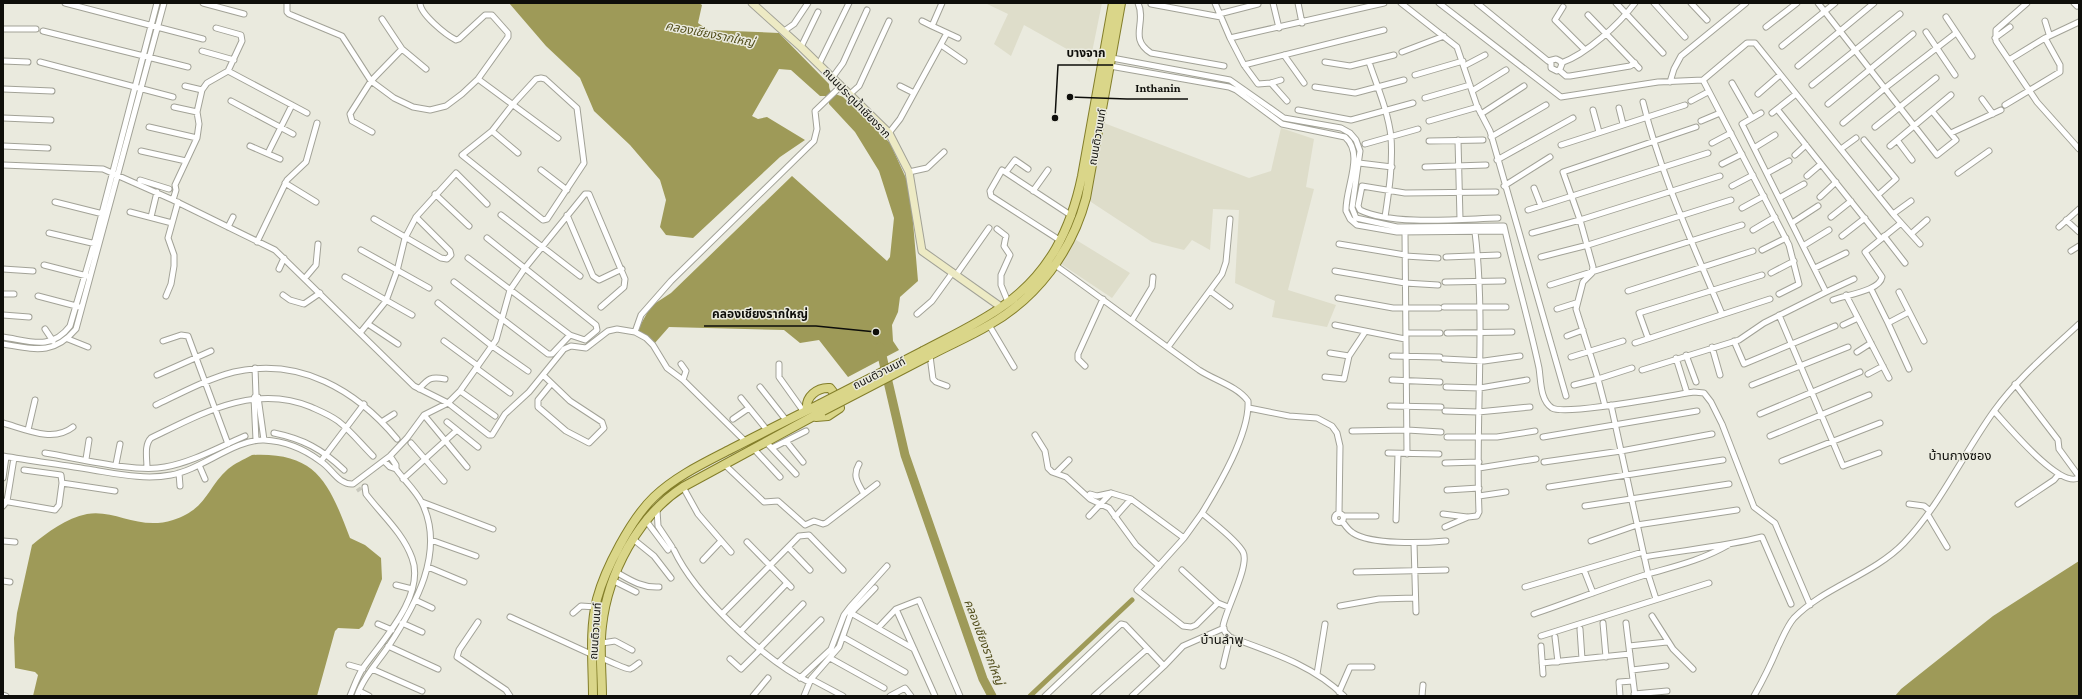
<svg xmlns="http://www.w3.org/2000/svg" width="2082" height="699" font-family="'Crimson Pro','Noto Sans Thai',serif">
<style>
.built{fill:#deddca}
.water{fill:#9e9a58}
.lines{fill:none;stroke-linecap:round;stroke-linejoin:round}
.canal{stroke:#9e9a58;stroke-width:5}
.river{stroke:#9e9a58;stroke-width:9}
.street-tunnel{stroke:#c9c9be;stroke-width:5;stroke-dasharray:5 2.5;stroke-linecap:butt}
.street-casing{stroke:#a2a297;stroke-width:7}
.secondary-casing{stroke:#a2a297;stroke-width:9}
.primary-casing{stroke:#837e2a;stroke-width:10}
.street{stroke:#fff;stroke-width:5}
.secondary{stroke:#edeac4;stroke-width:7}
.primary{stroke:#dad689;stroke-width:8}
.primary-bridge-casing{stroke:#837e2a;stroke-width:10;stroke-linecap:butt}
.primary-bridge{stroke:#dad689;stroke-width:8}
.labels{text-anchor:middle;stroke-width:3;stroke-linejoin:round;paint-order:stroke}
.street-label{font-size:11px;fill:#0e0e0a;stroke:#eaeade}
.water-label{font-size:12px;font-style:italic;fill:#514d1a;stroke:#eaeade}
.quarter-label{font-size:13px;fill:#0e0e0a;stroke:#eaeade}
.leader{fill:none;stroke:#0e0e0a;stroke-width:1.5}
.callout-dot{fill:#0e0e0a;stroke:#eaeade;stroke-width:1.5}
.callout-label{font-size:12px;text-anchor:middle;font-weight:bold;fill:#0e0e0a;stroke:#eaeade;stroke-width:3;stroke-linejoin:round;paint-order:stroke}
</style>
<rect width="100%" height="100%" fill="#eaeade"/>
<!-- built -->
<path class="built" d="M985,3H1102L1090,62L1024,25L1011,56L994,44L1008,14Z
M1104,123L1249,178L1271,171L1281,128L1314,139L1306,187L1314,189L1288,290L1336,305L1327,327L1272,317L1275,301L1235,283L1239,210L1213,209L1210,250L1192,240L1184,250L1152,242L1088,200Z
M1073,238L1130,273L1112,298L1058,262Z"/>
<!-- water -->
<path class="water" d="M509,3H699L702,5L698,23L708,30L779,33L829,84C829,95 835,93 843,97L890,143L910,187L918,281L900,297L898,312L892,325L893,341L899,350L848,377L819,340L800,343L784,330L669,327L654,344L637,331L651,306L671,293L792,176L887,261L890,257L894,218L879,171L855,132L829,104V99L825,96H820L791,70L779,69L752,116L758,119L767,117L805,140L780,157L693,238L666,235L660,227L666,200L660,180L630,145L594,111L580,78L546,46Z
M252,455C317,452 329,483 350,538L365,545L381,558L382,579L363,626L359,629L338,628L335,631L317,696H33L38,675L35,672L15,668L14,638L17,613L32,545C48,532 66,518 87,514C115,509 139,531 173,520C207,509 206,489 228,469C235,463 243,460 252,455Z
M2079,561V696H1895L1901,689L1993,616Z"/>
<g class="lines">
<!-- canal -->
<path class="canal" d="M1030,696L1132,600"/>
<!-- river -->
<path class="river" d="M880,347L905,455L983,679L992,696"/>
<!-- street-tunnel -->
<path class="street-tunnel" d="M358,488L360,491"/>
<!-- street casing -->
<g class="street-casing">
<path id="street" d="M65,3L203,39
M203,3L244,14
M287,3V12L289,14L342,36L371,81L394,98L413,107L430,110L446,106L462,94L478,79L508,37V33L492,15H485L459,39L456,40C446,35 420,14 420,3
M942,3L932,26L958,38
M1138,3C1147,23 1128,38 1151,53L1224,66
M1215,3L1230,38L1384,3
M1273,3L1279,28
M1298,3L1302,23
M1401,3L1457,47L1477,106L1490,131L1566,396
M1439,3L1561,97L1658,82L1703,80L1747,43H1755L1893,214L1920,244
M1477,3L1548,61
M1616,3L1663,53
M1654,3L1685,37
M1691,3L1707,20
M1818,3L1937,155L1956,140L1932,111
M2027,3L1996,30V41L2037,102L2079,149
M2074,3L2077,6
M1151,4L1221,17
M1563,7L1555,20L1585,50
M1219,14L1258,4
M1588,15L1639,68
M1946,17L1972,56
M382,19L402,49L426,69
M922,21L932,26
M2045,21L2049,34
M1766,27L1797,3
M3,29H36
M43,31L188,67
M784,31L794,24L808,3
M1926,32L1955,75
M1230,38L1244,65L1258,84L1271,83L1281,80
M1995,38L2010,27
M941,45L964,61
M1782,46L1835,3
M801,47L818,12
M202,51L234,60
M1402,52L1444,36
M1284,55L1304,83
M1112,58L1230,80L1284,118L1341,128L1350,133L1356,140L1360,151L1352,208L1356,218L1397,227L1504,226C1515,274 1529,321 1539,368C1541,381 1540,400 1552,408C1566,416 1672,395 1694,392L1704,393L1711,402L1722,424L1754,507L1775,523L1810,605
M1556,59L1560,61L1562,64L1560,69L1557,71L1551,68V63L1548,61Z
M2009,60L2045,38
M3,61L28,62
M40,62L173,97
M1325,62L1350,66L1394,55
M1369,62C1377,86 1388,111 1391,137C1393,164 1389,191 1385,217
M1561,63C1587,54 1619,24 1635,3
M819,64L849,3
M1244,65L1384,30
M1110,66L1229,87L1236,90L1282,124L1345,137C1365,154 1345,188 1346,211L1350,219L1357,225L1397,232L1505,231
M1464,66L1485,55
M1798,66L1874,3
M1559,70L1566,76H1570L1630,66L1635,63
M228,71L307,113
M1415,75L1463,61
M541,78L545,79L577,108L584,163L547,219L543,220L462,155L492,131L513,104L536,79Z
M832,78L843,63L867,10
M478,79L558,138
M1703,80L1789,245L1799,284L1779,294
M1670,82L1674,69L1681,56L1746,3
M1271,83L1287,101
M1732,83L1752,118
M1812,85L1900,14
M185,86L202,90
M900,86L914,93
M1315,87L1355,93L1404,80
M3,89L52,91
M1472,91L1506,70
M1758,94L1780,75
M849,95L859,86L889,21
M1425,98L1470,85
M1982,99L1993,114
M231,101L293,134
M1691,101L1708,92
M1643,102C1661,176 1693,244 1722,314
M1828,104L1913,34
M2005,105L2060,72V65L2045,38L2079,22
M174,107L197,112
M1619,108L1623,124
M1777,109L1881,239
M1298,110L1351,120L1413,103
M1593,110L1599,132
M1772,113L1796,94
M1481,114L1524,86
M3,118L51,120
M1429,121L1478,107
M1701,121L1720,113
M1843,123L1885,88L1956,33
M149,127L197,138
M1875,127L1936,78
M492,131L518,153
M372,132L352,121L350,114L371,81L402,49
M889,133L900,119L947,33
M1951,133L2001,110
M1491,137L1546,105
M1458,140L1460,219
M1864,140L1896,179L1878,195
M1897,140L1912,160
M1429,141L1483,140
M1712,143L1731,133
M1365,144L1418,129
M1561,145L1685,105
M3,146L48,148
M250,146L280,159
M1890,146L1951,95
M1754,148L1775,135
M1841,149L1856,138
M141,151L186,161
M268,153L292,105
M1795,155L1806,145
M1497,160L1573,118
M1359,163L1392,167
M1722,164L1742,154
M3,165L103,169L173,200L275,250L414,386L448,403L489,435H492L505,414L529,392L564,349L571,346L586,348L608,331L617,329L635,332L646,338L653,345L667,368L683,380L745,441
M1425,167L1486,165
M541,170L567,190
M909,172L927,168L944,152
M1006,172L1015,160L1028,169
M1767,173L1789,161
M1958,173L1989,151
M1807,176L1821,164
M140,180L169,189
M285,183L316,202
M1504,186L1550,157
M1732,186L1753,175
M1534,188L1541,206
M1033,191L1048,170
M1496,192L1405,193L1362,186L1358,206L1360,210C1393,226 1461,219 1498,218
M435,194L469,226
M1820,197L1836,182
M1779,198L1804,184
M173,200L176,190L175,185L197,138L199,124L197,112L202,90L207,83L228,71L242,41L241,35L216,28
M55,202L103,214
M1742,208L1764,196
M1528,210L1708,153
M130,212L172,223
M1893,214L1911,201
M501,215L580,276
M567,215L593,276L599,280L622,269
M151,217L157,192
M1831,217L1851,201
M374,219L441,258L447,259L451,255L450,251L416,217
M2066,220L2079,232
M1792,223L1818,206
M228,227L233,217
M2059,227L2079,209
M997,229L1006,236L1004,246L1010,255L1001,275V285L1008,302
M1753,230L1775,217
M49,233L96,244
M1405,233L1407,454
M1532,233L1580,220L1720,176
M1911,234L1927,220
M1842,236L1865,218
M1884,236L1905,263
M1061,241L991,196L990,191L1002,170L1072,216
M257,242L287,180L306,162L317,123
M1339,244L1405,255
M1803,246L1829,230
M361,250L429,288
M1762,250L1786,238
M2071,251L2079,246
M1405,256L1438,258
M1446,257L1498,255
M1541,257L1588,245L1731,200
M468,258L570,335L585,340L597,330L596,325L487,238
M44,265L87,276
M1055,265C1103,299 1151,336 1199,370C1214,380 1237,386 1248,401C1250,433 1219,485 1202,513C1213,523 1236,539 1243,552C1250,565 1226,609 1223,626L1225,632L1230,637C1270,652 1313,665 1344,696
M1815,268L1846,253
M3,269L33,271
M279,269L284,258
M1335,271L1405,283L1438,285
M1771,273L1794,261
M956,275L989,228
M345,277L412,315
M305,278L316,265L318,244
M454,282L548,354H552L570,335
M1445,282L1503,281
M1550,285L1742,225
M1871,289L1888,323L1909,369
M1210,291L1230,306
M1628,291L1753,251
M1826,292L1854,279
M1899,292L1924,341
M3,294H14
M283,295L290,300L304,304L320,293
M1846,295L1889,378
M38,296L80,307
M166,296L171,284L174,266V255L168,238L178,202
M1338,298L1393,308H1439
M1833,300C1845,295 1880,291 1882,277L1865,252L1901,223
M438,303L492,346L528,371
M1444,307H1506
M1557,309L1576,303
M917,314L932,301L953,272
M3,315L29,317
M1779,315L1843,466L1879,453
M1132,320L1152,287L1153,277
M1888,323L1909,312
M368,324L398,344
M989,325L1014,367
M1335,325L1405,339
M1843,325L1858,318
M45,329L53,341
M635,332L641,315L671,281L814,141L817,129L815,111L841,86
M360,333L386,301L397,271L405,238L416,217L456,173L487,204
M1406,333H1440
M1447,333L1512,332
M1567,336L1583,330
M3,337C30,341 51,351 70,326L94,244L157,3
M1648,338L1639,313L1762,275
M68,339L88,347
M163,341L181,335L188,336L228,444
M444,341L478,366
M1734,341L1744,364L1835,326
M1635,343L1770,299
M3,344C34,349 53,356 76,329L164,3
M1168,347L1222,274L1226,262L1230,219
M1712,347L1720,375
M1857,352L1871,343
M1330,353L1349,356L1365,332
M1686,355L1696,382
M930,356L933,379L936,382L947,386
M1392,356L1440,357
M1571,357L1623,341
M1676,358L1687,393
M1444,359L1484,361L1520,356
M681,364L686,371L683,380
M779,364V377L804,412
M1085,366L1078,359V354L1103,299
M255,368L256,395L254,398L256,440
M476,368L510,393
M1642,370L1739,340L1764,323L1826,292L1742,124L1761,113
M1868,374L1883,366
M157,375L211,351
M544,376L570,401L602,422L604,428L589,443L566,431L538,407V400L551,384
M1325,377L1344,379L1349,356
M1392,380L1440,382
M1574,385L1598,379L1576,309L1583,282L1592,273L1593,267L1580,220L1563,172L1696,127
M1752,385L1848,347
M760,387L786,420
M1446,387L1480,388L1527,380
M419,389C428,379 430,376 445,379
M460,391L495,416
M258,397L264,440
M741,398L767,430
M156,405C181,393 207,379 234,372C300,357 356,390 397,439
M1611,405L1648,574L1656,599
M1390,406L1441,407
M1605,406L1598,379L1632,368
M1249,408L1289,416L1317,418L1332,426L1337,433L1340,446L1339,513
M1445,411L1478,412L1530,407
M1994,411C2007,425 2059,488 2078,478V475L2059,449L2058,440L2015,384
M1760,414L1860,372
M424,415L467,467
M733,419L749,408
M383,421L394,414
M447,422L478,447
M3,423C25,429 53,443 73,427
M28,430L35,400
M1352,431L1407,430L1441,432
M274,433C303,439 322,449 344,470
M1035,435L1045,451L1048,468L1052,472L1066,477L1090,499L1109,508L1136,545L1159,566
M1770,436L1869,395
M1447,437H1497L1535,431
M1543,437L1697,411
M786,441L803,462
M766,442L796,474
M411,443L444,481
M753,448L780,477
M772,448L806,431
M45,453C77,458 135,473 165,467C193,462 219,447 245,436
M1388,453L1439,454
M3,456C33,461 63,465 93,470C118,474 145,480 171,475C201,470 235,439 264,440C284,441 304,449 320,461C332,468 338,485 353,484L390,456L407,438L424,415L448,403L460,391L496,340L510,290L525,268L585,194H589L625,279L624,287L601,307
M390,456L396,465V469
M86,459L89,440
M321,461L364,404
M1782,461L1880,423
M1544,462L1621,451L1712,434
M1445,463L1479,462
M116,464L120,444
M724,464L764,502L778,501L805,525L814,521L823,524L826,523L877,484
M859,464C852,476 858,483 864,494
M199,465L205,479
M147,468C147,458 144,445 151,438C201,414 254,383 311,407C320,411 330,415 338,421C351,431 361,444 373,456
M1479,468L1536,459
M24,470L61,475L62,483
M179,473L180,486
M1056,473L1069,460
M3,478L6,457
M403,479L457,430
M683,487L698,514L731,552
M1549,487L1723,460
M1447,490L1479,488
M1090,494L1097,496L1111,493L1131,499
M1479,496L1506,492
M3,501L55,510L59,505L62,483L115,491
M422,502L493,529
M1909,504L1924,506L1930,511
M2018,504L2054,480L2059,474
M3,506L7,501L14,458
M1585,506L1729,484
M657,510L658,526L672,547
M1202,513L1184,538L1137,590L1183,626L1191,627L1196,625L1218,603L1228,607
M1334.5 518a4.5 4.5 0 1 1 9 0a4.5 4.5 0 1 1-9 0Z
M1443,514L1467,517
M1928,515L1947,547
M1089,516L1111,493
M1344,516H1376
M1115,517L1131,499L1184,538
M1396,520L1398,454
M1342,521C1345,525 1348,530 1353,533C1371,545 1423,543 1446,541
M647,522L668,550
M1445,527L1468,517L1477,516L1479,512C1475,420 1486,323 1475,232
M633,539L654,556L671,578
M431,540L476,556
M3,541L15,542
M1591,541L1637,525L1737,510
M747,542L791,587
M1414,543L1416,612
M788,547L810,570
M674,550C695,595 764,660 809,682
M1644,557C1683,550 1723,547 1762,537L1791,604
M703,560L721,541
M428,567L464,582
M1182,570L1218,603
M1584,570L1593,593
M616,572C630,580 642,588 659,587
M1356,572L1446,570
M612,580L636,592
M3,581L10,582
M396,585L412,589
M1525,587L1643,552
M415,600L432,608
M1340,606L1379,599L1415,598
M896,609L935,696
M573,613L581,606L596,607
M723,613L799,536L809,535L843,570
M851,613L914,649
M1534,614C1572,601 1610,586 1648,574C1676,566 1702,560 1728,545
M1652,616L1673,649L1693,669
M510,617L593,655
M478,622L459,650L457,657L506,690L510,696
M402,623L422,632
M1603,623L1606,657
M1626,623L1635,696
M378,624L392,630
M878,628L896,609L919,600L960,696
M1580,629L1582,659
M741,631L787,583
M1541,636L1709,583
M843,637L905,672
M1555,637L1558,662
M602,643L615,641L632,650
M388,646L438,669
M1541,646L1543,674
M1629,646L1667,642
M760,648L803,604
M602,658C606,660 628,670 630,669C633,668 636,665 639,663
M830,658L884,688
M730,659L741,669L761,649
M778,663L821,620
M1542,663L1630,654
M349,665L363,669
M1223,666L1230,637
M372,669L422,691
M1632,670L1666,666
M1317,674L1325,624
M800,678L831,649L844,615L850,607L887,566
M811,679L843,696
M359,691L369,696
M1339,692L1350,667H1372
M1634,694L1667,691
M3,695L6,696
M350,696C354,687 357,677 363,668C382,641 426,595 412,558C403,533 382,515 366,494L365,487
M357,696C363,678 377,663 388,647C415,606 446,552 422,503C416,491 404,480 396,469L390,467L384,461
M753,696L768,678
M804,696L811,679L839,647L851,613L875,588
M890,696L905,688L911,696
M1045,696L1121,624L1125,625L1164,666L1183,646L1224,628
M1094,696L1147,649
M1132,696L1164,666
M1422,696L1423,685
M1620,696L1619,682L1633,681
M1754,696C1763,680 1771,664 1778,647C1783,637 1787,626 1794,618C1824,587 1873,575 1904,543C1941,504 1963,454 1994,411C2018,378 2049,352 2079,324"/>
</g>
<!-- secondary casing -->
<g class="secondary-casing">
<path id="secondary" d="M752,3L801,47L889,133L909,172L922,251L1001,307"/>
</g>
<!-- primary casing -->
<g class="primary-casing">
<path id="primary" d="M923,351C949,337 978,324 1003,306C1049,274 1071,229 1082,176L1113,3
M927,357C947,346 969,337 989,325C1037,298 1072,251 1086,198L1121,3
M807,410C805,397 817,387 830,388L837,397L840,408L828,416L816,417
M593,696C593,665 589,630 597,599C605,569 631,519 654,497C676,476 704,463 731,449C760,434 790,419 820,404
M602,696C602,673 599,648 602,626C608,573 638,516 683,487L823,411"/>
</g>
<!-- street -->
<use href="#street" class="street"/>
<!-- secondary -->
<use href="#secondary" class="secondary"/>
<!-- primary -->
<use href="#primary" class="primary"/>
<!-- primary-bridge casing -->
<g class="primary-bridge-casing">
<path id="primary-bridge" d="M820,404L923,351
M823,411L927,357"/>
</g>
<!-- primary-bridge -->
<use href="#primary-bridge" class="primary-bridge"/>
</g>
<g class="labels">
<!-- street labels -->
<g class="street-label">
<text transform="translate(857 103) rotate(46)" y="4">ถนนประตูน้ำเชียงราก</text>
<text transform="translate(1097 137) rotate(-80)" y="4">ถนนติวานนท์</text>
<text transform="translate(879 373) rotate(-27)" y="4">ถนนติวานนท์</text>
<text transform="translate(595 631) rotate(-86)" y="4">ถนนติวานนท์</text>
</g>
<!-- water labels -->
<g class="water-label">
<text transform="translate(710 34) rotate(11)" y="4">คลองเชียงรากใหญ่</text>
<text transform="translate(984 642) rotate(69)" y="4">คลองเชียงรากใหญ่</text>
</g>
<!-- quarter labels -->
<g class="quarter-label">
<text x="1960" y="460">บ้านกางซอง</text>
<text x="1222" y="644">บ้านลำพู</text>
</g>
</g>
<!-- callouts -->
<path class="leader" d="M1055 118L1058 65H1113M1070 97L1127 99H1188M876 332L816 326H704"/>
<g class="callout-dot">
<circle cx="1055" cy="118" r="4"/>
<circle cx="1070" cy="97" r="4"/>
<circle cx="876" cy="332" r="4"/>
</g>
<g class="callout-label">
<text x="1086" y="57">บางจาก</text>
<text x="1158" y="92">Inthanin</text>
<text x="760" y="318">คลองเชียงรากใหญ่</text>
</g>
<!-- border -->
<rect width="2082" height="699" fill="none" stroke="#0e0e0a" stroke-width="8"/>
</svg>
